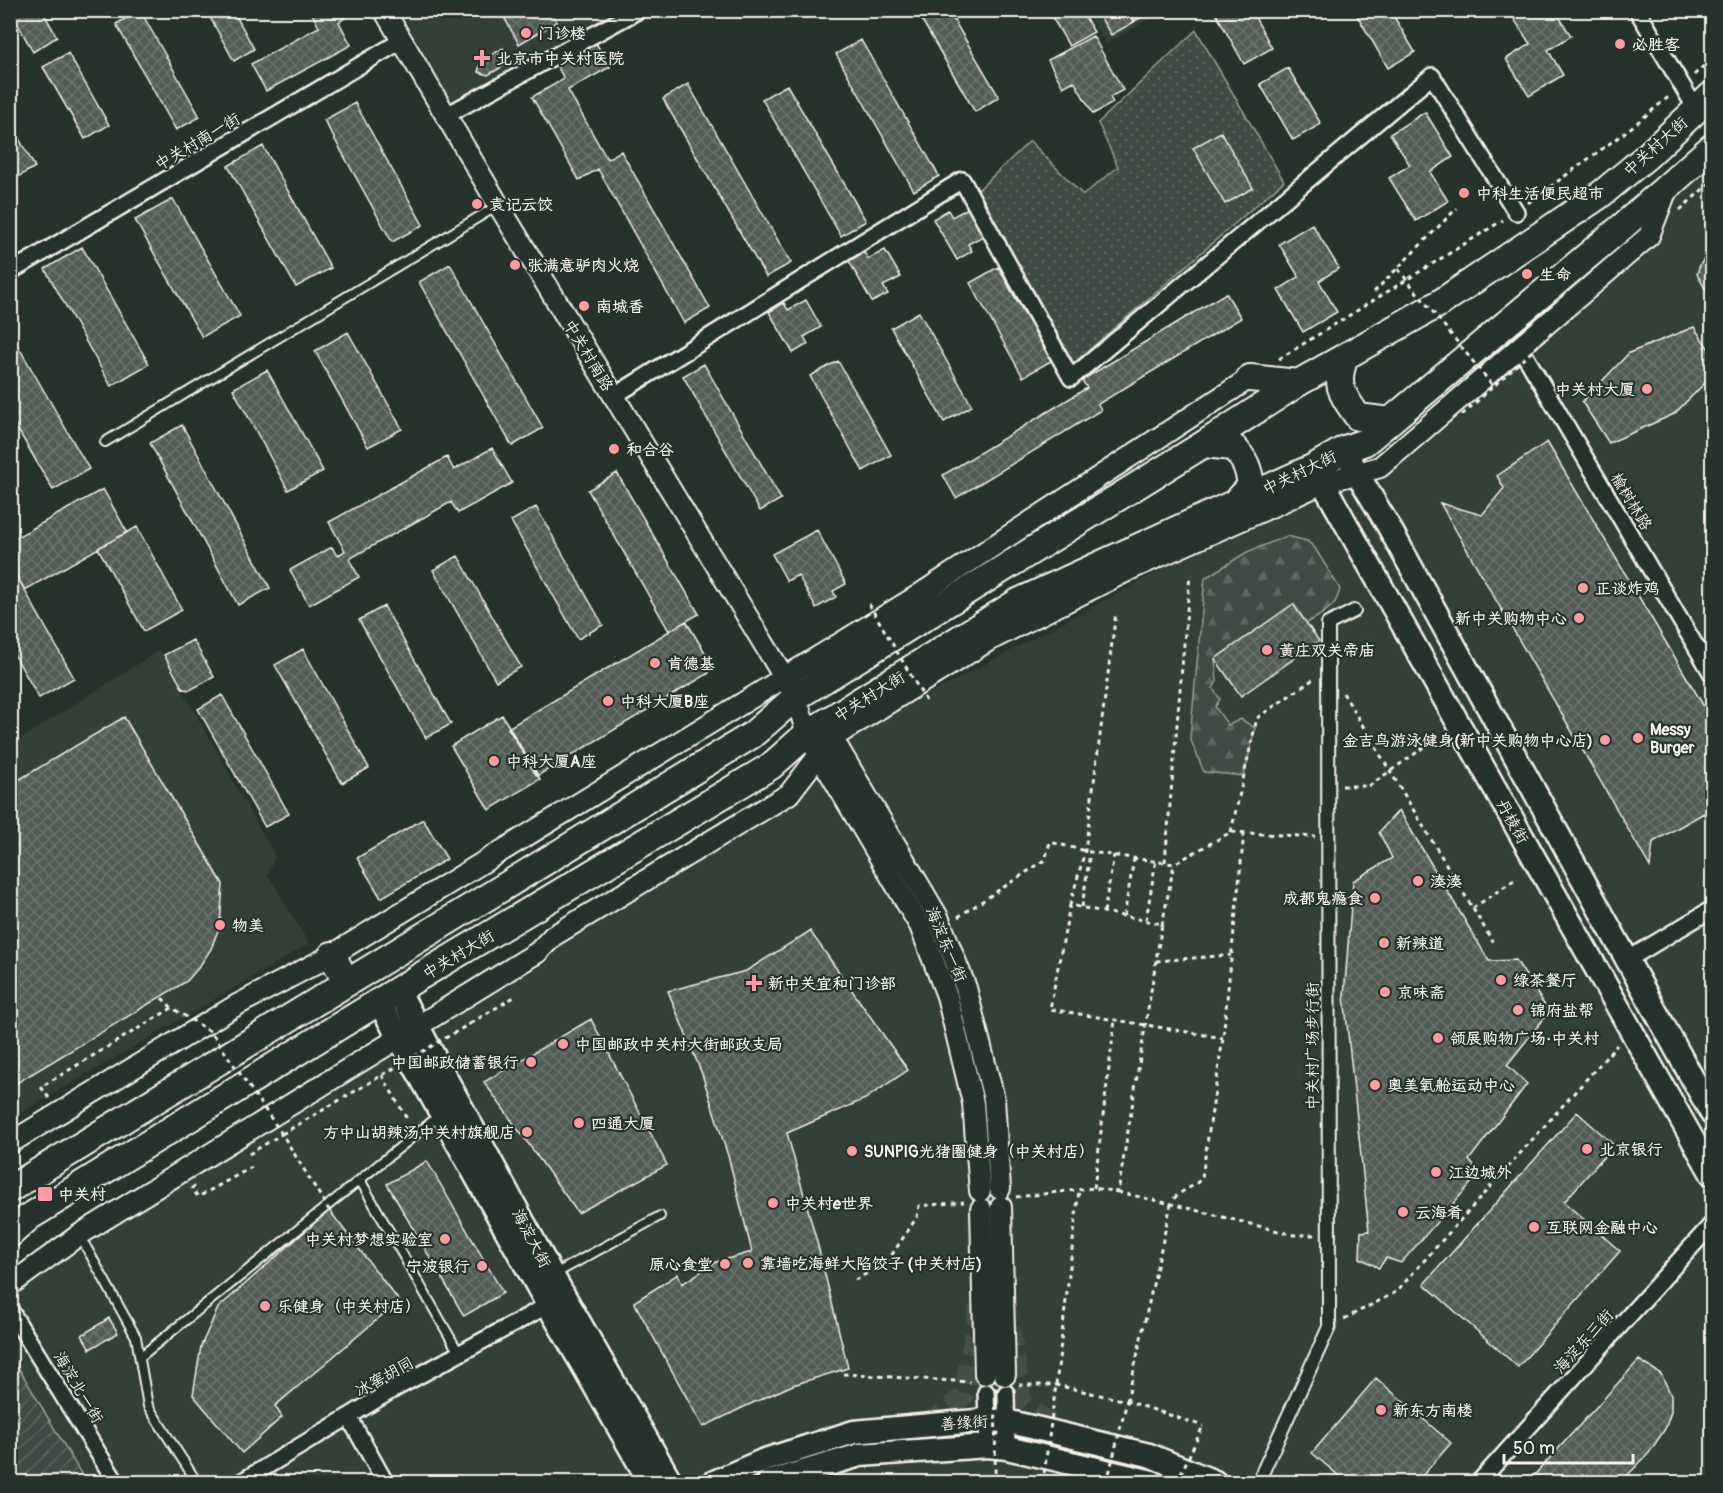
<svg xmlns="http://www.w3.org/2000/svg" width="1723" height="1493" font-family="Pangolin,'LXGW WenKai TC',sans-serif">
<style>
.built{fill:#333f39}
.forest{fill:url(#forest-firs);stroke:#9a9e96;stroke-width:1.5}
.park{fill:url(#park-dots);stroke:#9a9e96;stroke-width:1.5}
.garden{fill:url(#garden-furrows);stroke:#9a9e96;stroke-width:1.5}
.building{fill:url(#building-cross-hatch);stroke:#f4f1e8;stroke-width:1.5}
.lines{fill:none;stroke-linecap:round;stroke-linejoin:round}
.tertiary-tunnel{stroke:#455049;stroke-width:20;stroke-dasharray:20 10;stroke-linecap:butt}
.service-casing{stroke:#f4f1e8;stroke-width:12}
.pedestrian-casing{stroke:#f4f1e8;stroke-width:16}
.minor-casing{stroke:#f4f1e8;stroke-width:20}
.tertiary-casing{stroke:#f4f1e8;stroke-width:24}
.secondary-casing{stroke:#f4f1e8;stroke-width:27}
.primary-casing{stroke:#f4f1e8;stroke-width:30}
.path{stroke:#f4f1e8;stroke-width:3;stroke-dasharray:4.5 4.5;stroke-linecap:butt}
.service{stroke:#26332d;stroke-width:8}
.pedestrian{stroke:#26332d;stroke-width:12}
.minor{stroke:#26332d;stroke-width:15}
.tertiary{stroke:#26332d;stroke-width:20}
.secondary{stroke:#26332d;stroke-width:22}
.primary{stroke:#26332d;stroke-width:26}
.path-bridge{stroke:#f4f1e8;stroke-width:3;stroke-dasharray:4.5 4.5;stroke-linecap:butt}
.poi-dot{fill:#ff9aa2;stroke:#26332d;stroke-width:2}
.labels{text-anchor:middle;stroke-width:4.5;stroke-linejoin:round;paint-order:stroke}
.poi-label{font-size:16px;font-weight:bold;fill:#f4f1e8;stroke:#26332d;text-anchor:start}
.street-label{font-size:16px;fill:#f4f1e8;stroke:#26332d}
</style>
<defs>
<pattern id="forest-firs" width="22" height="20" patternUnits="userSpaceOnUse" patternTransform="scale(1.5)"><rect width="22" height="20" fill="#414b45"/><path d="M5 1l3.5 6h-7zM16 11l3.5 6h-7z" fill="#5d6560"/></pattern>
<pattern id="park-dots" width="8" height="8" patternUnits="userSpaceOnUse" patternTransform="scale(1.5)"><rect width="8" height="8" fill="#414b45"/><path d="M2 2h.1M6 6h.1" fill="none" stroke="#5d6560" stroke-width="1.8" stroke-linecap="round"/></pattern>
<pattern id="garden-furrows" width="10" height="10" patternUnits="userSpaceOnUse" patternTransform="scale(1.5)"><rect width="10" height="10" fill="#414b45"/><path d="M-1 1l2-2M0 10L10 0M9 11l2-2" fill="none" stroke="#5d6560"/></pattern>
<pattern id="building-cross-hatch" width="8" height="8" patternUnits="userSpaceOnUse" patternTransform="scale(1.5)"><rect width="8" height="8" fill="#525c55"/><path d="M0 0l8 8M0 8l8-8" fill="none" stroke="#6c746d"/></pattern>
</defs>
<rect width="100%" height="100%" fill="#26332d"/>
<filter id="ink" filterUnits="userSpaceOnUse"><feTurbulence type="fractalNoise" baseFrequency=".0167" numOctaves="2"/><feDisplacementMap in="SourceGraphic" scale="12" xChannelSelector="R" yChannelSelector="G"/><feConvolveMatrix kernelMatrix="1 2 1 2 8 2 1 2 1" color-interpolation-filters="sRGB"/></filter>
<g filter="url(#ink)">
<!-- built -->
<path class="built" d="M400,11H621L453,105Z
M1085,11H1164L1105,44Z
M1712,146V1482H11L10,1285L789,794L836,744L1323,483L1380,467L1649,237L1668,186Z
M160,650L275,856L268,874L309,944L11,1119V745Z"/>
<!-- forest -->
<path class="forest" d="M1287,536L1307,541L1315,548L1340,589C1339,593 1337,599 1335,602C1316,627 1246,647 1215,659L1217,681L1213,689L1220,699L1215,707L1228,725L1241,719L1255,728L1244,776L1204,772L1190,738L1205,578L1247,552Z"/>
<!-- park -->
<path class="park" d="M1196,30L1284,181L1074,363L978,190L1030,141L1083,195L1118,167L1098,123Z"/>
<!-- garden -->
<path class="garden" d="M11,1355L86,1482H11Z"/>
<!-- building -->
<path class="building" d="M10,10H42L57,37L33,52Z
M140,10L200,117L176,130L116,24Z
M206,10H233L254,49L234,61Z
M310,10H341L345,18L339,22L351,45L266,91L251,64L319,27Z
M500,10H550L557,22L519,44Z
M916,10H948L999,97L975,112Z
M1048,10H1081L1094,32L1069,46Z
M1096,10H1127L1134,22L1111,35Z
M1129,10H1155L1135,21Z
M1214,10H1251L1272,48L1244,64Z
M1354,10H1390L1415,52L1388,68Z
M1517,10H1555L1571,36L1548,50L1563,75L1529,96L1506,59L1530,44L1511,14Z
M1093,36L1123,90L1110,97L1113,103L1093,114L1074,81L1063,87L1048,60Z
M593,38L610,67L568,90L607,159L621,151L710,308L684,323L598,169L579,180L532,97L564,79L554,60Z
M861,40L939,176L914,191L836,54Z
M503,48L511,62L488,75L478,72L481,61Z
M68,53L109,125L85,139L43,67Z
M1288,68L1321,124L1293,140L1260,84Z
M688,84L791,263L766,277L663,99Z
M787,85L866,221L841,236L762,99Z
M355,103L423,225L392,242L324,120Z
M1425,112L1453,157L1430,172L1448,201L1416,221L1389,178L1410,165L1390,134Z
M10,123L35,167L11,181L10,180Z
M1221,132L1253,188L1225,204L1193,148Z
M263,146L331,268L296,287L228,166Z
M173,199L240,316L202,337L135,220Z
M970,207L985,235L968,244L972,251L957,260L933,219L948,210L952,217Z
M1312,224L1339,268L1319,281L1337,312L1303,332L1278,290L1299,277L1279,244Z
M82,247L149,364L111,386L45,269Z
M885,250L901,277L883,286L888,294L872,302L849,261L864,252L868,259Z
M1712,252V301L1697,274L1700,265L1706,256Z
M450,264L543,428L512,446L419,282Z
M998,267L1051,361L1023,377L970,283Z
M1226,293L1241,318L1098,404L1101,410L956,498L943,475L1087,388L1082,380Z
M806,300L821,327L804,337L808,344L793,353L769,312L784,303L788,310Z
M919,312L972,406L944,422L891,328Z
M1694,327L1712,354V376L1674,414L1609,443L1582,402L1629,353Z
M10,332L89,469L53,490L10,416Z
M348,332L402,429L368,447L315,351Z
M838,361L891,455L863,471L810,376Z
M704,364L781,499L760,511L683,376Z
M267,370L323,471L288,490L233,389Z
M182,425L270,588L238,605L150,443Z
M1547,442L1712,720V823L1704,813L1653,842L1650,867L1440,503L1482,515L1504,488L1497,476Z
M492,448L512,483L458,513L451,502L349,559L359,577L309,605L290,570L332,547L337,556L345,551L329,522L447,457L454,470Z
M617,473L699,614L669,631L588,490Z
M103,489L127,532L25,590L10,564V541Z
M536,507L603,625L578,639L511,521Z
M137,527L182,610L144,631L98,548Z
M817,530L846,584L833,591L836,597L816,608L798,575L787,581L772,554Z
M458,556L521,667L496,681L433,570Z
M10,564L74,678L39,698L10,647Z
M1293,604L1319,641L1241,696L1215,659Z
M384,606L451,724L426,738L359,620Z
M686,621L710,661L709,673L537,776L508,728Z
M193,640L214,677L190,690L183,689L164,655Z
M303,649L369,768L342,783L275,665Z
M222,695L289,814L265,827L198,709Z
M502,715L540,779L489,810L451,746Z
M124,717L223,884L220,925L211,949L199,967L187,981L10,1087V785Z
M1399,810L1489,961L1516,960L1549,1012L1507,1065L1527,1084L1469,1160L1480,1173L1401,1263L1386,1258L1379,1268L1360,1258L1361,1232L1369,1231L1344,996L1353,881L1392,858L1379,832Z
M423,819L447,859L381,898L357,858Z
M810,931L908,1070L865,1099L787,1133L818,1246L848,1368L793,1385L748,1405L703,1427L634,1302L678,1274L682,1284L716,1262L752,1252L729,1159L702,1074L668,991L746,971Z
M591,1019L667,1165L578,1213L484,1082Z
M1577,1112L1614,1145L1564,1202L1620,1251L1518,1367L1424,1284Z
M427,1161L503,1293L464,1316L387,1184Z
M329,1210L399,1301L275,1406L282,1417L242,1453L193,1395L201,1346L218,1308Z
M109,1318L118,1333L90,1349L82,1335Z
M1639,1360L1661,1374L1671,1395V1412L1665,1429L1649,1453L1621,1482H1528Z
M1376,1378L1451,1443L1417,1482H1346L1312,1453Z"/>
<g class="lines">
<!-- tertiary-tunnel -->
<path class="tertiary-tunnel" d="M1010,1328L1022,1402L1063,1434
M990,1439L1026,1437L1157,1474L1178,1482
M902,1443L963,1397L979,1306
M742,1482L759,1475L787,1467"/>
<!-- service casing -->
<g class="service-casing">
<path id="service" d="M105,442L497,206
M360,1180L459,1353
M80,1236L136,1337L148,1406L193,1476
M553,1275L660,1216
M140,1357L440,1115"/>
</g>
<!-- pedestrian casing -->
<g class="pedestrian-casing">
<path id="pedestrian" d="M1258,1482L1329,1327L1328,624L1354,611"/>
</g>
<!-- minor casing -->
<g class="minor-casing">
<path id="minor" d="M1637,10L1696,109
M445,116L639,10
M10,272L401,41
M1520,347L1712,674
M614,396L962,180L1071,378L1432,76L1516,212
M1627,960L1712,909
M10,1310L116,1482
M986,1392L988,1446
M1006,1393L1007,1448
M349,1417L385,1482
M241,1482L389,1392L548,1305L549,1296
M1479,1482L1712,1224"/>
</g>
<!-- tertiary casing -->
<g class="tertiary-casing">
<path id="tertiary" d="M384,10L499,206L796,697L807,734L920,926L947,996L973,1103L980,1191
M827,729L938,917L966,988L994,1099L1000,1189
M10,1143L235,1006L332,955L914,598L1250,378
M1001,1207L1005,1375
M981,1209L985,1374
M10,1285L79,1235L538,952L553,936L789,794L832,738L988,641L1133,568L1273,506L1323,483L1380,467L1649,236L1667,189"/>
</g>
<!-- secondary casing -->
<g class="secondary-casing">
<path id="secondary" d="M1345,449L1357,473L1389,527L1712,1114
M1314,467L1712,1174
M398,990L552,1275L671,1482
M379,1002L548,1305L650,1482
M714,1482L762,1461L854,1432L987,1420L1006,1421L1149,1455L1215,1482
M769,1482L860,1455L988,1446L1007,1448L1152,1482"/>
</g>
<!-- primary casing -->
<g class="primary-casing">
<path id="primary" d="M1345,357C1334,386 1342,394 1358,417L1390,421
M1250,378L1298,383
M1204,444L1233,447C1245,459 1249,469 1251,486L1237,501
M332,955L347,983
M10,1189L752,735L796,697L1204,444L1298,383L1440,303L1600,195L1646,157L1712,95
M10,1234L29,1217L419,977L771,766L807,734L1018,602L1314,467L1345,449L1365,442L1623,226L1712,147"/>
</g>
<!-- path -->
<path class="path" d="M1694,75L1712,58
M1528,203L1628,130L1671,95
M1680,210L1712,181
M1374,292L1457,208
M1279,359L1503,220
M1343,659L1372,640
M1343,693L1493,942
M1342,786H1369L1433,741
M1231,832L1257,718L1315,678
M1244,833L1223,1038L1202,1177C1194,1190 1177,1189 1171,1204L1294,1235H1315
M1165,862L1190,575
M1070,905L1085,851L1116,612
M1082,907L1090,853
M1473,908L1517,878
M1104,912L1114,855
M1124,916L1134,859
M958,917L1045,860L1050,842L1090,852L1174,864L1231,832L1315,837
M1146,920L1156,860
M1162,925L1174,864
M1156,961L1231,955
M471,1023L514,997
M382,1075L407,1119
M49,1098L41,1087L172,1008
M249,1154L282,1134
M195,1186L192,1188L198,1197L252,1167
M1094,1188L1115,1020
M1016,1197L1094,1188L1118,1192
M855,1280L887,1262L917,1217L919,1206L964,1202
M1344,1319L1396,1292L1617,1045
M843,1374L970,1382
M1019,1385H1056L1127,1401L1203,1426
M1056,1385L1079,1190
M1127,1401L1171,1204L1118,1192L1162,924L1070,905L1050,1009L1223,1038"/>
<!-- service -->
<use href="#service" class="service"/>
<!-- pedestrian -->
<use href="#pedestrian" class="pedestrian"/>
<!-- minor -->
<use href="#minor" class="minor"/>
<!-- tertiary -->
<use href="#tertiary" class="tertiary"/>
<!-- secondary -->
<use href="#secondary" class="secondary"/>
<!-- primary -->
<use href="#primary" class="primary"/>
<!-- path-bridge -->
<path class="path-bridge" d="M1398,269L1493,386
M1462,415L1554,331
M869,604L926,701
M162,998L172,1008L211,1032L282,1134L329,1210
M282,1134L471,1023
M995,1482L996,1384
M1043,1482L1056,1385
M1107,1482L1127,1401
M1177,1482L1203,1426"/>
</g>
</g>
<!-- markers -->
<g class="poi-dot">
<circle cx="526" cy="33" r="6"/>
<circle cx="1620" cy="44" r="6"/>
<path d="M479 49h6v6h6v6h-6v6h-6v-6h-6v-6h6z"/>
<circle cx="1464" cy="193" r="6"/>
<circle cx="477" cy="204" r="6"/>
<circle cx="515" cy="265" r="6"/>
<circle cx="1527" cy="274" r="6"/>
<circle cx="584" cy="306" r="6"/>
<circle cx="1647" cy="389" r="6"/>
<circle cx="614" cy="449" r="6"/>
<circle cx="1583" cy="588" r="6"/>
<circle cx="1579" cy="618" r="6"/>
<circle cx="1267" cy="650" r="6"/>
<circle cx="655" cy="663" r="6"/>
<circle cx="608" cy="701" r="6"/>
<circle cx="1638" cy="738" r="6"/>
<circle cx="1605" cy="740" r="6"/>
<circle cx="494" cy="761" r="6"/>
<circle cx="1418" cy="881" r="6"/>
<circle cx="1375" cy="898" r="6"/>
<circle cx="220" cy="925" r="6"/>
<circle cx="1384" cy="943" r="6"/>
<circle cx="1501" cy="980" r="6"/>
<path d="M751 974h6v6h6v6h-6v6h-6v-6h-6v-6h6z"/>
<circle cx="1385" cy="992" r="6"/>
<circle cx="1518" cy="1010" r="6"/>
<circle cx="1438" cy="1038" r="6"/>
<circle cx="563" cy="1044" r="6"/>
<circle cx="531" cy="1062" r="6"/>
<circle cx="1375" cy="1085" r="6"/>
<circle cx="579" cy="1123" r="6"/>
<circle cx="527" cy="1132" r="6"/>
<circle cx="1587" cy="1149" r="6"/>
<circle cx="852" cy="1151" r="6"/>
<circle cx="1436" cy="1172" r="6"/>
<rect x="37" y="1186" width="16" height="16" rx="3"/>
<circle cx="773" cy="1203" r="6"/>
<circle cx="1403" cy="1212" r="6"/>
<circle cx="1534" cy="1227" r="6"/>
<circle cx="445" cy="1239" r="6"/>
<circle cx="748" cy="1263" r="6"/>
<circle cx="725" cy="1264" r="6"/>
<circle cx="482" cy="1266" r="6"/>
<circle cx="265" cy="1306" r="6"/>
<circle cx="1381" cy="1410" r="6"/>
</g>
<g class="labels">
<!-- poi labels -->
<g class="poi-label">
<text x="538" y="39">门诊楼</text>
<text x="1632" y="50">必胜客</text>
<text x="496" y="64">北京市中关村医院</text>
<text x="1476" y="199">中科生活便民超市</text>
<text x="489" y="210">袁记云饺</text>
<text x="527" y="271">张满意驴肉火烧</text>
<text x="1539" y="280">生命</text>
<text x="596" y="312">南城香</text>
<text x="1635" y="395" text-anchor="end">中关村大厦</text>
<text x="626" y="455">和合谷</text>
<text x="1595" y="594">正谈炸鸡</text>
<text x="1567" y="624" text-anchor="end">新中关购物中心</text>
<text x="1279" y="656">黄庄双关帝庙</text>
<text x="667" y="669">肯德基</text>
<text x="620" y="707">中科大厦B座</text>
<text x="1650" y="735">Messy<tspan x="1650" dy="18">Burger</tspan></text>
<text x="1593" y="746" text-anchor="end">金吉鸟游泳健身(新中关购物中心店)</text>
<text x="506" y="767">中科大厦A座</text>
<text x="1430" y="887">湊湊</text>
<text x="1363" y="904" text-anchor="end">成都鬼瘾食</text>
<text x="232" y="931">物美</text>
<text x="1396" y="949">新辣道</text>
<text x="1513" y="986">绿茶餐厅</text>
<text x="768" y="989">新中关宜和门诊部</text>
<text x="1397" y="998">京味斋</text>
<text x="1530" y="1016">锦府盐帮</text>
<text x="1450" y="1044">领展购物广场·中关村</text>
<text x="575" y="1050">中国邮政中关村大街邮政支局</text>
<text x="519" y="1068" text-anchor="end">中国邮政储蓄银行</text>
<text x="1387" y="1091">奥美氧舱运动中心</text>
<text x="591" y="1129">四通大厦</text>
<text x="515" y="1138" text-anchor="end">方中山胡辣汤中关村旗舰店</text>
<text x="1599" y="1155">北京银行</text>
<text x="864" y="1157">SUNPIG光猪圈健身（中关村店）</text>
<text x="1448" y="1178">江边城外</text>
<text x="58" y="1200">中关村</text>
<text x="785" y="1209">中关村e世界</text>
<text x="1415" y="1218">云海肴</text>
<text x="1546" y="1233">互联网金融中心</text>
<text x="433" y="1245" text-anchor="end">中关村梦想实验室</text>
<text x="760" y="1269">靠墙吃海鲜大陷饺子 (中关村店)</text>
<text x="713" y="1270" text-anchor="end">原心食堂</text>
<text x="470" y="1272" text-anchor="end">宁波银行</text>
<text x="277" y="1312">乐健身（中关村店）</text>
<text x="1393" y="1416">新东方南楼</text>
</g>
<!-- street labels -->
<g class="street-label">
<text transform="translate(197 141) rotate(-31)" y="6">中关村南一街</text>
<text transform="translate(1655 146) rotate(-42)" y="6">中关村大街</text>
<text transform="translate(589 355) rotate(59)" y="6">中关村南路</text>
<text transform="translate(1299 472) rotate(-26)" y="6">中关村大街</text>
<text transform="translate(1632 501) rotate(59)" y="6">榆树林路</text>
<text transform="translate(869 696) rotate(-32)" y="6">中关村大街</text>
<text transform="translate(1513 821) rotate(61)" y="6">丹棱街</text>
<text transform="translate(947 944) rotate(67)" y="6">海淀东一街</text>
<text transform="translate(458 954) rotate(-31)" y="6">中关村大街</text>
<text transform="translate(1312 1046) rotate(-90)" y="6">中关村广场步行街</text>
<text transform="translate(532 1238) rotate(62)" y="6">海淀大街</text>
<text transform="translate(1583 1341) rotate(-48)" y="6">海淀东三街</text>
<text transform="translate(384 1376) rotate(-29)" y="6">冰窖胡同</text>
<text transform="translate(79 1387) rotate(59)" y="6">海淀北一街</text>
<text transform="translate(964 1422) rotate(-4)" y="6">善缘街</text>
</g>
</g>
<!-- margin -->
<rect width="1723" height="1493" fill="none" stroke="#26332d" stroke-width="36"/>
<rect x="18" y="18" width="1687" height="1457" fill="none" stroke="#f4f1e8" stroke-width="2" filter="url(#ink)"/>
<!-- scale -->
<path d="M1504 1454v9h129v-9" fill="none" stroke="#f4f1e8" stroke-width="3"/>
<text x="1513" y="1454" font-size="18" fill="#f4f1e8" stroke="#26332d" stroke-width="4.5" paint-order="stroke">50 m</text>
</svg>
